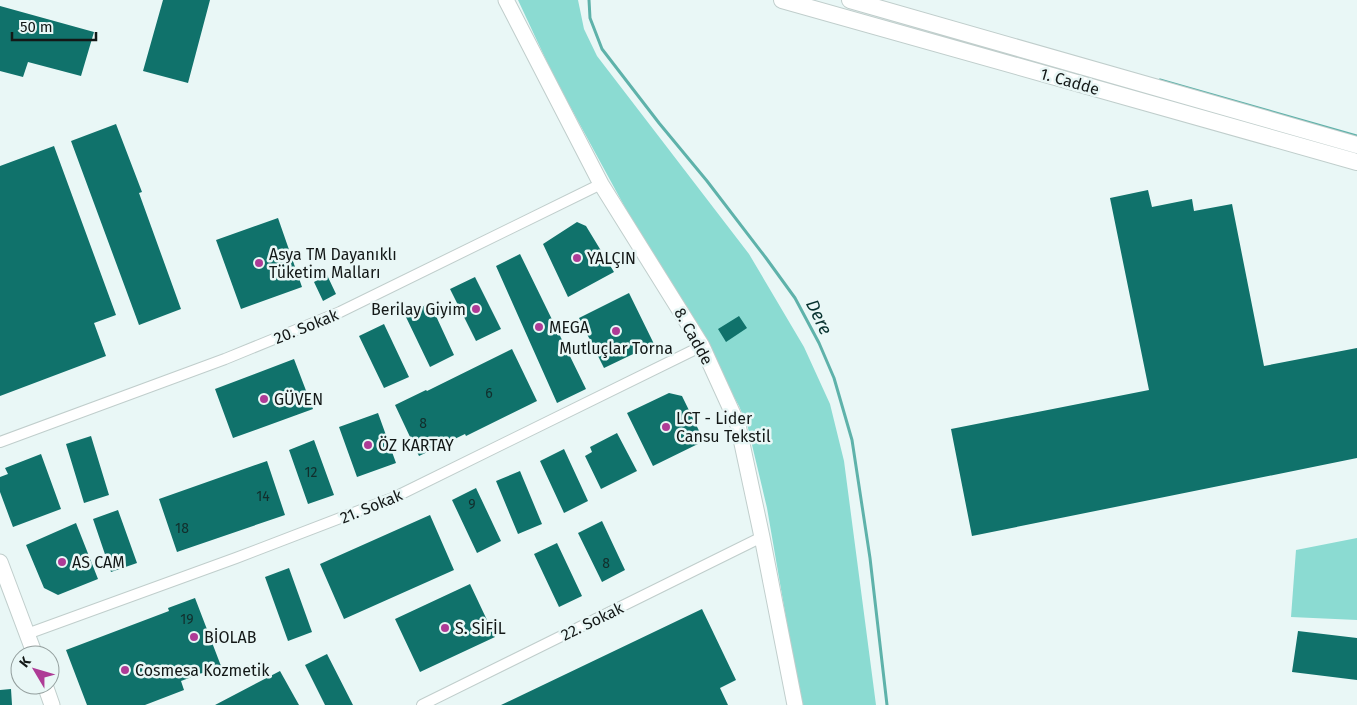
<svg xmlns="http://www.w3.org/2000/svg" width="1357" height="705" font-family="'Fira Sans',sans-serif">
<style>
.green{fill:#8bdbd2}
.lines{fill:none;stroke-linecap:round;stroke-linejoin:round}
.stream{stroke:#5eb2aa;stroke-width:3}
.building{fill:#10726b}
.street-casing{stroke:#c0cecc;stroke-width:12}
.secondary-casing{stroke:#c0cecc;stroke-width:17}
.primary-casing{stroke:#c0cecc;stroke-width:18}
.street{stroke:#fff;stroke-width:10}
.secondary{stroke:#fff;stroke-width:15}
.primary{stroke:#fff;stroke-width:16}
.poi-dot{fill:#ae3b96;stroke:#e9f7f6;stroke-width:2}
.labels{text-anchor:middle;stroke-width:5;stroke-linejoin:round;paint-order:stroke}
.number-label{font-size:14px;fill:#122e2c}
.street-label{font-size:16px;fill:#131817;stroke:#e9f7f6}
.poi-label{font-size:16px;fill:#131817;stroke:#e9f7f6;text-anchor:start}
.water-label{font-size:18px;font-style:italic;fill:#05302d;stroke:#e9f7f6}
</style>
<rect width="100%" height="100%" fill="#e9f7f6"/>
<!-- green -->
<path class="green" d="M518,0H578L584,29L597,56L749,254L804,347L830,404L844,461L876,705H801L767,508L748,428L739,406L715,364L664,279L554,77Z
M1357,538V620L1291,617L1296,550Z"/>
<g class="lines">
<!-- stream -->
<path class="stream" d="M589,0L590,18L602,49L659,123L707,181L766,258L795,298L819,343L834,378L852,440L870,558L887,705
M1160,80L1357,136"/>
</g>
<!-- building -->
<path class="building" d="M163,0H210L188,83L143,71Z
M0,6L94,32L81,76L28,62L23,77L0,71Z
M116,124L142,192L139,193L181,309L139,325L71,141Z
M54,146L116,315L94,323L106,356L0,396V166Z
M1148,190L1152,207L1192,199L1194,211L1232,204L1264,366L1357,348V458L972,536L951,429L1149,390L1110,198Z
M278,218L302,287L241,309L216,240Z
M577,222L586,226L614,272L568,297L543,244Z
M520,254L586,389L557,403L496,266Z
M327,275L336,294L323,301L314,282Z
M475,277L501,329L476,341L450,289Z
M629,293L654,344L604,368L579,318Z
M430,303L454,355L430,367L405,315Z
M739,316L747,328L726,342L718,329Z
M384,324L409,377L384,388L359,336Z
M512,349L537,401L466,436L465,434L419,456L395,405L426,390L427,391Z
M294,359L313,409L233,438L215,389Z
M669,393L682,396L704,441L653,466L627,413Z
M378,413L396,463L357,477L339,427Z
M617,433L637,471L601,489L585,456L592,452L590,447Z
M91,436L109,495L84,503L66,444Z
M314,440L334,495L308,504L289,450Z
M564,449L588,501L564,513L540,461Z
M41,454L61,509L13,527L0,492V477L8,474L5,468Z
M267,461L285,515L177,552L159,499Z
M520,471L542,524L518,534L496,481Z
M476,488L501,541L477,553L452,500Z
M118,510L137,563L111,572L93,519Z
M430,515L454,570L344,619L320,564Z
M602,521L625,570L602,582L578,533Z
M76,523L98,579L58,595L44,588L26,545Z
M557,543L582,596L559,607L534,554Z
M289,568L312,632L288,641L265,577Z
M470,584L495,637L420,672L395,619Z
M195,598L221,666L181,681L184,690L145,705H87L66,650L169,611L168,608Z
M702,609L736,680L720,688L728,705H501Z
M1298,631L1357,638V680L1292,672Z
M327,654L353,705H325L305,665Z
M280,671L299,705H215Z
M11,689L12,705H0V690Z"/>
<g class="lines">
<!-- street casing -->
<g class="street-casing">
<path id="street" d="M0,442L225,359L340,312L601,184
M27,634L236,558L395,497L702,346
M422,705L762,537"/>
</g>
<!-- secondary casing -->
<g class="secondary-casing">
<path id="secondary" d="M506,0L601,184L702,346L738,425L762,537L795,705
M0,562L35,655
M45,685L52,705"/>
</g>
<!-- primary casing -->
<g class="primary-casing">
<path id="primary" d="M782,0L1357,162
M850,0L1357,145"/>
</g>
<!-- street -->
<use href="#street" class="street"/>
<!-- secondary -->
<use href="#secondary" class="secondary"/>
<!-- primary -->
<use href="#primary" class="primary"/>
</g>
<!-- markers -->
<g class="poi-dot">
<circle cx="577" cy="258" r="5"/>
<circle cx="259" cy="263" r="5"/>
<circle cx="476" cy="309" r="5"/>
<circle cx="539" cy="327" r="5"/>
<circle cx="616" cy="331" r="5"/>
<circle cx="264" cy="399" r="5"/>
<circle cx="666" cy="427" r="5"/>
<circle cx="368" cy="445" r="5"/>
<circle cx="62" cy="562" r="5"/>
<circle cx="445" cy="628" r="5"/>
<circle cx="194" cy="637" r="5"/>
<circle cx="125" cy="670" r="5"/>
</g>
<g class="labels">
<!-- number labels -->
<g class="number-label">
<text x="489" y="398">6</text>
<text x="423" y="428">8</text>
<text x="311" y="477">12</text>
<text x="263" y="501">14</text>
<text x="472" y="509">9</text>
<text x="182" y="533">18</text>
<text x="606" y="568">8</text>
<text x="187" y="624">19</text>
</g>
<!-- street labels -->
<g class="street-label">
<text transform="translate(1070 81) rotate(16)" y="6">1. Cadde</text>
<text transform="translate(306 326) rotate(-22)" y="6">20. Sokak</text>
<text transform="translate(694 336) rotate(61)" y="6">8. Cadde</text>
<text transform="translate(371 506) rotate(-22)" y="6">21. Sokak</text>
<text transform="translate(592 621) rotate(-26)" y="6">22. Sokak</text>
</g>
<!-- poi labels -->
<g class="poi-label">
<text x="269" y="260">Asya TM Dayanıklı<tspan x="269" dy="18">Tüketim Malları</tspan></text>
<text x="587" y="264">YALÇIN</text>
<text x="466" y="315" text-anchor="end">Berilay Giyim</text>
<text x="549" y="333">MEGA</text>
<text x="616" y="354" text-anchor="middle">Mutluçlar Torna</text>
<text x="274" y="405">GÜVEN</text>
<text x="676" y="424">LCT - Lider<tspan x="676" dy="18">Cansu Tekstil</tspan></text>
<text x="378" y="451">ÖZ KARTAY</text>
<text x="72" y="568">AS CAM</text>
<text x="455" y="634">S. SİFİL</text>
<text x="204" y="643">BİOLAB</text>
<text x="135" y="676">Cosmesa Kozmetik</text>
</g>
<!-- water labels -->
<g class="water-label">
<text transform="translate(819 317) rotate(64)" y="6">Dere</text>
</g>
</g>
<!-- north arrow -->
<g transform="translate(35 670) rotate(308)"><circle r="24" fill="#e9f7f6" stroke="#939e9d"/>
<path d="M0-4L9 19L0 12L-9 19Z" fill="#ae3b96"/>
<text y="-8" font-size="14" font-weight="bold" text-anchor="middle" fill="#131817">K</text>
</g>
<!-- scale -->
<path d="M12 32v8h84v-8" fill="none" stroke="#131817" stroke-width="2.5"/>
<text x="20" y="32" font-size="15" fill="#131817" stroke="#e9f7f6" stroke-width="4" paint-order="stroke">50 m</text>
</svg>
